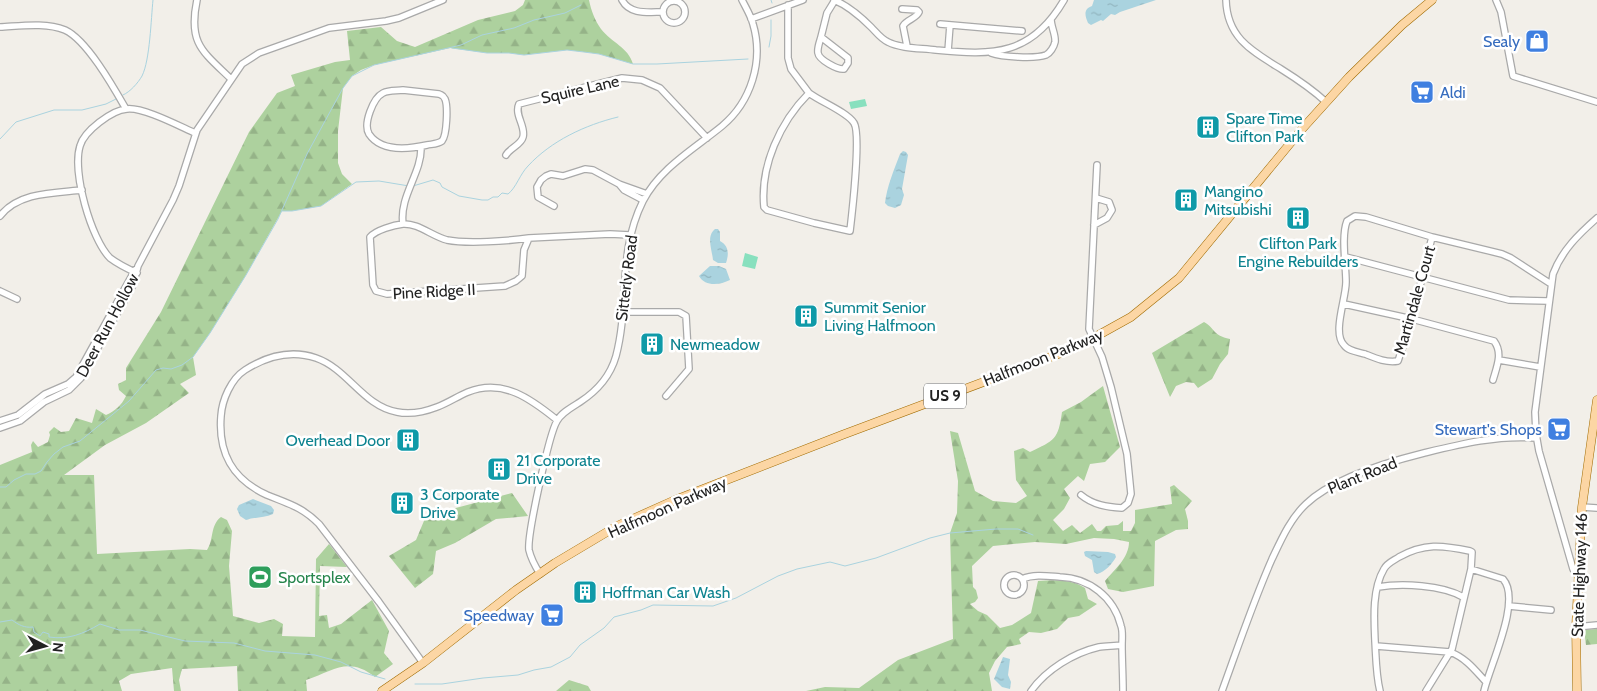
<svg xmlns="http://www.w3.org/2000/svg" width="1597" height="691" font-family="Cabin,sans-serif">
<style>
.forest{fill:url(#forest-firs)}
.pitch{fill:#88e0be}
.water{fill:url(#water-ripples)}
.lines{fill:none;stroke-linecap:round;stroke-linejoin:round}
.stream{stroke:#aad3df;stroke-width:1}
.minor-casing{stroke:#a9a9a9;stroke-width:8}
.major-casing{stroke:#a06b00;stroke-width:9}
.minor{stroke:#fff;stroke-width:5.5}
.major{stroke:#fcd6a4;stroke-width:8}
.labels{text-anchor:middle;stroke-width:5;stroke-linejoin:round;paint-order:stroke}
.shield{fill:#fff;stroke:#646464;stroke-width:1}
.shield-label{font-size:15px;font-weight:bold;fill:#222}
.shop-label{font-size:16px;fill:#366cbe;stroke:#fff;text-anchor:end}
.street-label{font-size:16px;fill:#222;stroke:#fff}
.culture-label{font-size:16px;fill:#0d838f;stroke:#fff;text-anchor:start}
.leisure-label{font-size:16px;fill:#27864d;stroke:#fff;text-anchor:start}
</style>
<defs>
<pattern id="forest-firs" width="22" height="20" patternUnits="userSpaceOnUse" patternTransform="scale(1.25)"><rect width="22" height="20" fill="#add19e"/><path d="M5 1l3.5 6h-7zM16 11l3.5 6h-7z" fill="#95b388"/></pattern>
<pattern id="water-ripples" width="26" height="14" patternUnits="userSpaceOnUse" patternTransform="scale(1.25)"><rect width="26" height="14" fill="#aad3df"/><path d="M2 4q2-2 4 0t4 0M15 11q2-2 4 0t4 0" fill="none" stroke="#92b5bf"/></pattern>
</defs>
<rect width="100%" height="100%" fill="#f2efe9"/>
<!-- forest -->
<path class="forest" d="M525,0H589C591,10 595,21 601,29C612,43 628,47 633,64L599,54L584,52L567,50L524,55L509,53H487L450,48L374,65L361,70L352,76L343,88L338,131V163L342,174L352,184L321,206L292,211H282L246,275L210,333L193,357L196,375L180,384L189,393L146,423L105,445L64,475H94L97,554L190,549L207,550C214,540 210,525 221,517L227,520L232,531L229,566L233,616L259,623L274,619L283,624L282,636L315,637L316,559L329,544L347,567L320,566L319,616L327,615L329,628L341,624L372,600L389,631L384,653L393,664L375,677C348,656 334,671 306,680L307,691H238L237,666L182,669L179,680L181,691H174L172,668L131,674L119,681L122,691H0V465L32,452L31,445L33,441L38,447L48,442L50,435L49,432L54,427L61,432L69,431L76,418L92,423L96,409L106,415C115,411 121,406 126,396L119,390L118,384L126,380V368L161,312L249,132L277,93L295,86L291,75L335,62L350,60L347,31L381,27L397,41L415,47L478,20L515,11L523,5Z
M1204,322C1216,329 1212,335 1230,339L1228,354L1220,364L1212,379L1198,388L1194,383L1186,382L1176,386L1170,397L1152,353Z
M1103,386L1120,447L1105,462L1090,464L1084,481L1078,476L1064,489L1070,498L1064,509L1053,520L1063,531L1072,525L1080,533L1092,524L1097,531H1101L1106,526L1118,525L1123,521V531H1131L1135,523V510L1172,504L1170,487L1174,485C1180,491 1186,495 1192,501L1185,509L1188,521V529L1176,530L1155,541L1154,586L1123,592L1108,589L1105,581C1114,570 1129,558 1129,542L1114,539L1094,538L1066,544L1035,542L993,546L972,566L973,587L976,590L978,598L975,602L970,604L978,611L987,615L1000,628L1012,625L1031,613L1038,581C1055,580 1070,579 1085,588L1088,599L1097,604L1079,616L1068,618L1057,629L1041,633L1029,632L1019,639L1021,644L1007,647L995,661L989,673L992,691H806L825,687L859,688L898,660L953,639L950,533L957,513L958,481L950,431L958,433L975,491L993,501L1016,503L1027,496L1016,480L1014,451L1023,448L1030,452C1055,440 1058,440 1062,412L1081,402Z
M512,493L528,516L496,519L455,543L436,551L433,574L415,588L389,556L416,540L426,516Z
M1597,629V644L1586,645L1584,630Z
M569,680L588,686L591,691H556Z"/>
<!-- pitch -->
<path class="pitch" d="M865,99L867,106L851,109L849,102Z
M745,253L758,257L755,269L742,266Z"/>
<!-- water -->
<path class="water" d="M1094,0H1156L1120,12L1115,15L1111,14L1103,21L1101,20L1091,25L1088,23C1085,16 1083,9 1092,6Z
M903,151L906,152L908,155L902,189L904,195L901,205L895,208L888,206L885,203C887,186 894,170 900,154Z
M715,229H718L720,232V241C729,246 729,254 726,263H718L713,260C712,250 706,236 715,229Z
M710,266H719L726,269L730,280C720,285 705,287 699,276Z
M253,499L271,506L274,510L273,514C264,518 255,517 246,520L240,516L237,509L239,505Z
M1086,551L1108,552L1115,554L1116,557C1112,564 1105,572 1097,574L1094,572L1092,560L1085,556L1084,552Z
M1003,657L1010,659L1008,675L1011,682L1010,689L1002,687L994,679Z"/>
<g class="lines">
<!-- stream -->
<path class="stream" d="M771,0L772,3
M769,47L771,36V20
M452,48L487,53H509L524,55L567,50L584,52L599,54L633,64H657L748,59
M123,95C130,92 138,83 142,76C150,60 151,19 153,0
M0,139L16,122L54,110H82L106,104L116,99
M413,186L433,180L440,183L442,187L459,196L482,200H488L493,197H498L502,193L508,194C516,188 520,174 528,166C551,141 585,125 618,117
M282,211H292L321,206L356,182L379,181L409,186
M0,487H6L14,480L26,474H35L41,471L47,462L54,454L63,447L80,441L129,401L156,370L163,368L171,369L182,365L193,357L210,333L246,275L278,219L307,154L343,88L352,76L374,65L461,45L482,35L514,28L534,20L565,13L581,5
M0,622L12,620C19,625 24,628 33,627L34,632L40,636L43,632L49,634V637C68,640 83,634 100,624L119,630H140L185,641L234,643L265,651L315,655L341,662L361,672L385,679
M415,684H442L483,678L518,675L534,670L551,667L570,657L580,645L604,628L614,617L641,610L653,605L713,606L736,598L778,576L797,569L830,562L845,566L876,558L930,538L950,533L996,529H1018L1033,535"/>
<!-- minor casing -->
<g class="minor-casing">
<path id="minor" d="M197,0C188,43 202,51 231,79
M622,0C630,15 648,12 663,12
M834,0C849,6 860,16 871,27C876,32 881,39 888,42C902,49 921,48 936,50C994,56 1032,55 1064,0
M1226,0C1227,38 1252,51 1281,69C1297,79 1312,89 1326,102
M1496,0L1501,12L1513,76L1597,102
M663 12a11 11 0 1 1 22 0a11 11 0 1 1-22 0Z
M788,5V58L791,69L809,93
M902,9L917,10L919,12C916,19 907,19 903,26L907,46
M751,19L803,0
M940,24L1022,31
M0,27C20,26 46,22 65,30C87,40 114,88 126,109
M821,37L848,58V63L844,69C838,70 819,60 818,53C817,48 820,41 821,37Z
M821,37L827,13L835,0
M948,51L950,25
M991,53C1002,57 1035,59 1046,55C1050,53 1054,47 1055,42C1056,35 1051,27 1051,19
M403,90L439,94C443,96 443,95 445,99C448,106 447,135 442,141C438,144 432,144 427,145C409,149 381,152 369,134C363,124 373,98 383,93C389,90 397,91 403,90Z
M809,93C821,102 847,112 854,123C861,134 852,214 850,231L814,223L767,210L764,207C760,166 780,122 809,93Z
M506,155C510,148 521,145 523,137C526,126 514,115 519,104L601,83L622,78L642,80L660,88L707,138
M619,184L624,190L643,200
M554,206L538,197L537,187L541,180L546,176L551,174L563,176L585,169L593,170L619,184L647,194
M0,216C19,192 54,193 82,190
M403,224C399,196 422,173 421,147
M1094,225L1107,218L1112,210L1109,202L1096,198
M1432,237L1412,319L1398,361C1386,363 1375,358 1365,354C1358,352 1348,351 1344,345C1332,333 1346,299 1346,282C1346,265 1341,236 1347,221L1355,216L1366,217L1432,237L1502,254L1511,258L1551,284
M529,238C508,241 467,244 447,240C432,236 418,223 403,224C394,225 376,230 370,237L373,285L376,291L387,294L505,286L516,281L522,276L524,250L529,238L610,234L630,235
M1346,257L1509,300L1548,301
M137,273C128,269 118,264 110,258C91,239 72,172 80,146C84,131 112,110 127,109C143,107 179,126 195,133
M0,291L17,299
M1344,304L1412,319L1494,341C1503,353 1497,366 1493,380
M622,312H679L686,316L689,369L666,396
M1499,360L1540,367
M0,421L18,415L45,394L68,384L76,377L135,270
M0,428L20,421L44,402L69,390L81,378L133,285L138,266L173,200L179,186L197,130L242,64L259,53L329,28L386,21L399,18L443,0
M1081,495C1093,505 1107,507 1122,508L1128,503L1131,494L1127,454L1111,387L1102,357L1089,329L1097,165
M1582,507L1597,508
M1471,569L1503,579C1522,600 1490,665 1484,691
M540,574C535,566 531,559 529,550C527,536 549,434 557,421C561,413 572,407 580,402C597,391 610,377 616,356C630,303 617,253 643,201C660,168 694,149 722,126C751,102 764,61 753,24C751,16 746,8 742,0
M1577,575L1573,569L1539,451L1536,434L1535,412L1553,274C1562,250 1579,234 1597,218
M1004 585a10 10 0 1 1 20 0a10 10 0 1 1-20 0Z
M1022,579C1034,574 1047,576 1060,577C1089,578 1114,597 1121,626C1123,631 1122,639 1122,645C1122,660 1123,676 1123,691
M1378,587C1402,583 1442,585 1463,597
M1509,606L1551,610
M1576,627L1597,625
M1376,646L1450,652C1466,658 1475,670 1486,682
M423,663L379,602L319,524C302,507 289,504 267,495C232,479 218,453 221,416C222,400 231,379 245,370C267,356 290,349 316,358C348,369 363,406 397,412C411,415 424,412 437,407C448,403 458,396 468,392C503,378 531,399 557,420
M1031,691C1046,670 1073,653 1099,647C1106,646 1114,646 1122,645
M1222,691C1238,647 1253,602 1272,559C1281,540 1290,519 1306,504C1332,479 1388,462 1424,453C1461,444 1497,435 1536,438
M1380,691C1376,675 1376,657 1375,641C1374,619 1372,589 1384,569C1387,563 1393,561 1399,557C1424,543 1442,545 1470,551L1472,552L1471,569L1452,649L1426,691"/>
</g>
<!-- major casing -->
<g class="major-casing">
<path id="major" d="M382,691L423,663L516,590L555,563L617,526L675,500L842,435L1077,347L1131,317L1179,278L1302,129L1349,77L1402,25L1432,0
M1577,691L1576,627L1582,507L1597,400"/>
</g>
<!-- minor -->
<use href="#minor" class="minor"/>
<!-- major -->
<use href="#major" class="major"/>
</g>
<!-- icons -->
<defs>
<g id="shop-square" transform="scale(1.25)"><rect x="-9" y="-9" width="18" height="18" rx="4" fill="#3f7fe0" stroke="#fff"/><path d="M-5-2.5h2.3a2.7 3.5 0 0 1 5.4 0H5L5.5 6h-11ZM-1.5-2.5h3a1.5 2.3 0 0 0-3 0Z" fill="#fff"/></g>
<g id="supermarket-square" transform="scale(1.25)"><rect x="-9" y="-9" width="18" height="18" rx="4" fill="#3f7fe0" stroke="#fff"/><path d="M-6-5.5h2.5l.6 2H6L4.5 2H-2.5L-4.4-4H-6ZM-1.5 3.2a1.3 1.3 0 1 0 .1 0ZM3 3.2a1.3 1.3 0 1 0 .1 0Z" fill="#fff"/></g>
<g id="building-square" transform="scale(1.25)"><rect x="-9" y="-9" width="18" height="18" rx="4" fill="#0f9aa8" stroke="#fff"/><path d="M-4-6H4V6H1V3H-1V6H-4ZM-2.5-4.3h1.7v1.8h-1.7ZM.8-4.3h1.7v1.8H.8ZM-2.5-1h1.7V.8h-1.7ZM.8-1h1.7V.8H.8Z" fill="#fff"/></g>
<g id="stadium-square" transform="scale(1.25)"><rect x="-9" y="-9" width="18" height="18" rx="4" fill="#2e9e5b" stroke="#fff"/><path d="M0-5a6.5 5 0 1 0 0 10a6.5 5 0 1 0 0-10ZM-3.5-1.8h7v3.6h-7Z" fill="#fff"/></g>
</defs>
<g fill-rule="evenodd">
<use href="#shop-square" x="1537" y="41"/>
<use href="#supermarket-square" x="1422" y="92"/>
<use href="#building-square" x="1208" y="127"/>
<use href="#building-square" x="1186" y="200"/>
<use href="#building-square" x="1298" y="218"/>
<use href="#building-square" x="806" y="316"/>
<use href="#building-square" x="652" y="344"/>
<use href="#supermarket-square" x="1559" y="429"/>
<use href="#building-square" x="408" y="440"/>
<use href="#building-square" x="499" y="469"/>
<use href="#building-square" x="402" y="503"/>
<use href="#stadium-square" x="260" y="577"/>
<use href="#building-square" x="585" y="592"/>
<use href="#supermarket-square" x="552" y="615"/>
</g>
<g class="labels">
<!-- shield labels -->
<rect class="shield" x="924" y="383.5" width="42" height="25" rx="4"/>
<g class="shield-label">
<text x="945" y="401">US 9</text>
</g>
<!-- shop labels -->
<g class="shop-label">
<text x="1520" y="47">Sealy</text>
<text x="1440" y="98" text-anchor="start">Aldi</text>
<text x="1542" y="435">Stewart's Shops</text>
<text x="534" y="621">Speedway</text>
</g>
<!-- street labels -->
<g class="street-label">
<text transform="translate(580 89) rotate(-13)" y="6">Squire Lane</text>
<text transform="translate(626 278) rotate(-83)" y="6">Sitterly Road</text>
<text transform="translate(434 291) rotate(-3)" y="6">Pine Ridge II</text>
<text transform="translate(1414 300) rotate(-74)" y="6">Martindale Court</text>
<text transform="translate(107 325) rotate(-62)" y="6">Deer Run Hollow</text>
<text transform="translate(1043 357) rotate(-22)" y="6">Halfmoon Parkway</text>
<text transform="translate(1362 475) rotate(-22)" y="6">Plant Road</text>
<text transform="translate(667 507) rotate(-24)" y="6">Halfmoon Parkway</text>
<text transform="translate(1579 575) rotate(-88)" y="6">State Highway 146</text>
</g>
<!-- culture labels -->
<g class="culture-label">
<text x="1226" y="124">Spare Time<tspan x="1226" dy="18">Clifton Park</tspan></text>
<text x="1204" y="197">Mangino<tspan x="1204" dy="18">Mitsubishi</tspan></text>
<text x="1298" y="249" text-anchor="middle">Clifton Park<tspan x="1298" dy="18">Engine Rebuilders</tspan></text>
<text x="824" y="313">Summit Senior<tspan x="824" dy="18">Living Halfmoon</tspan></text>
<text x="670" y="350">Newmeadow</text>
<text x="390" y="446" text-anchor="end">Overhead Door</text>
<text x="516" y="466">21 Corporate<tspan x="516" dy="18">Drive</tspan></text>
<text x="420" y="500">3 Corporate<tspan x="420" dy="18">Drive</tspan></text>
<text x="602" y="598">Hoffman Car Wash</text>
</g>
<!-- leisure labels -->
<g class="leisure-label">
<text x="278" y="583">Sportsplex</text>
</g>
</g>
<!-- north arrow -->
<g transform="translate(45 646) rotate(96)" stroke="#ffffff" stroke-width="4" paint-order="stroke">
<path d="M0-4L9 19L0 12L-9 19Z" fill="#222222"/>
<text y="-8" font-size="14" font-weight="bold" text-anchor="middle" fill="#222222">N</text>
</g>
</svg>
